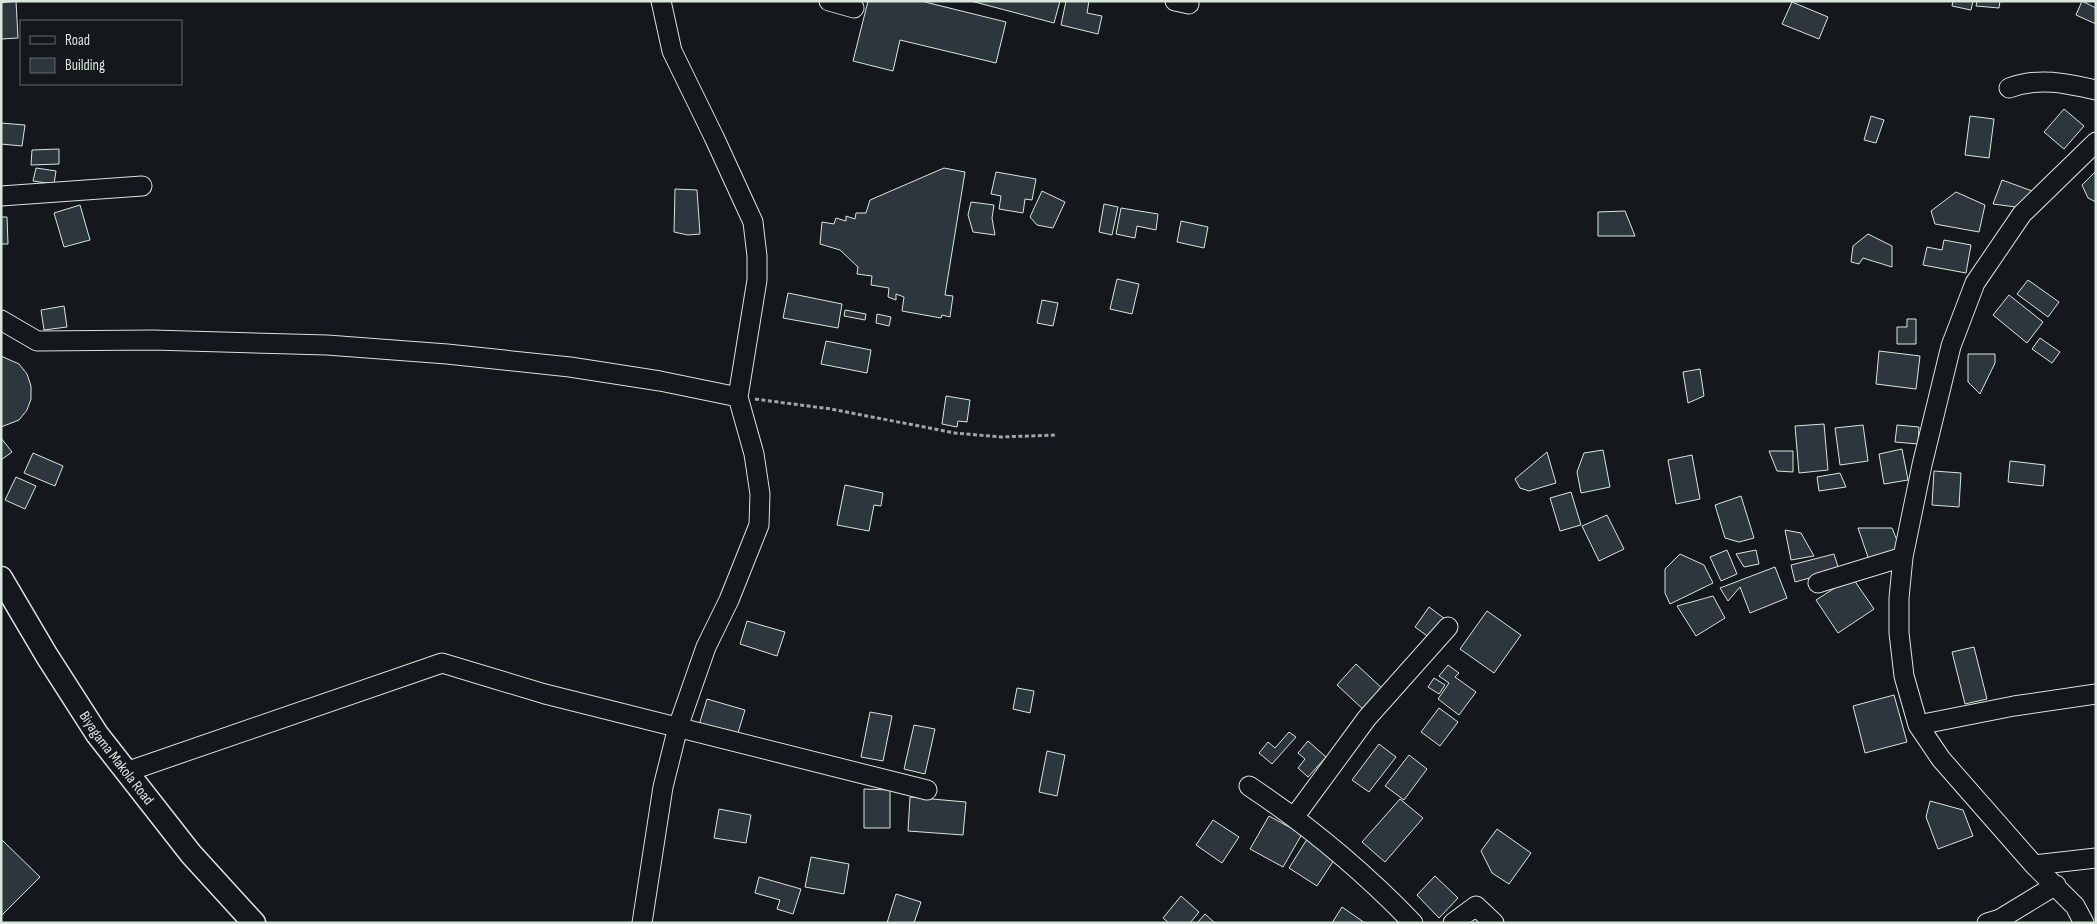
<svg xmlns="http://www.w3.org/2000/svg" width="2097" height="924" font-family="'Sofia Sans Condensed',sans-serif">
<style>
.building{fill:#2c363c;stroke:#d8e6dc}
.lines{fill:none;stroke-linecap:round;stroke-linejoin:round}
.minor-casing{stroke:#d8e6dc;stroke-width:21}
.major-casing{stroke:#d8e6dc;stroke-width:25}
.path{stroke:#9da8a2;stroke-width:3;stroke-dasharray:4 2.5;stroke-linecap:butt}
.minor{stroke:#14181c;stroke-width:19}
.major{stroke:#14181c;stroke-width:22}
.labels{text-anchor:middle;stroke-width:4;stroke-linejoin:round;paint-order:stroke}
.street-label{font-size:15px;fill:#d8e6dc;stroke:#14181c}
</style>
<rect width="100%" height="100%" fill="#14181c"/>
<!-- building -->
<path class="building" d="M16,1L18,38L1,39V3Z
M868,1H921L1006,22L996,63L900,40L893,71L853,61Z
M971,1H1060L1054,23Z
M1066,1H1089L1087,13L1102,16L1098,34L1061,25Z
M1953,1H1973L1971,10L1952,6Z
M1977,1H2000L1999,8L1976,6Z
M2082,1L2096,8V24L2076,15Z
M1792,2L1828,17L1819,39L1782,24Z
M2064,109L2084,126L2064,149L2044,132Z
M1871,116L1884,120L1876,143L1864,140Z
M1970,116L1994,119L1989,158L1965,155Z
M1,123L25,125L22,146L1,144Z
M59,149V164L31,165L32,150Z
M36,168L56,171L54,184L33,181Z
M944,168L965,172L945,295L953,296L950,317L942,315L941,318L902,311L904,297L896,294V300L888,297L889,288L871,285L872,276L857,274L858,267L840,250L820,244L822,222L834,224L836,218L846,221V216L855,219L856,213H866L870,200Z
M2096,171V202L2088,198L2082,185Z
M996,172L1036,179L1032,200L1025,199L1023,213L999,209L1001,196L991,194Z
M2002,180L2035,192L2016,207L1993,204Z
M675,189L697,190L700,234L688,235L674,232Z
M1042,191L1065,202L1053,228L1037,225L1030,217Z
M1956,192L1985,205L1979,232L1935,224L1931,211Z
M971,202L994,205L992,218L995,235L973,232L968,215Z
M1104,204L1118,207L1112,235L1099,232Z
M80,205L90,240L64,247L54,213Z
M1121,208L1158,214L1156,230L1137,226L1135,238L1116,234Z
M1625,211L1635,236H1598V212Z
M1,217H7L8,244H1Z
M1181,221L1208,227L1204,248L1177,242Z
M1868,234L1892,246V267L1863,258L1859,264L1851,262L1853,246Z
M1944,240L1971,245L1966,273L1923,265L1927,247L1942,250Z
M1117,279L1139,284L1132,314L1110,309Z
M2028,280L2059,302L2048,317L2017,294Z
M788,293L842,304L838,328L783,318Z
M2009,295L2043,322L2027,343L1993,315Z
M1042,300L1058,303L1053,326L1037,323Z
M64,306L67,327L44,330L41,310Z
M845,310L866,314L865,320L844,316Z
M877,314L891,317L889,326L876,323Z
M1907,319H1916V344H1897V327H1907Z
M2040,338L2060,352L2052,363L2032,349Z
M826,341L871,350L867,373L821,364Z
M1879,351L1920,356L1916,389L1876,384Z
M1968,354H1995V363L1980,394L1968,382Z
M1,356L19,364L27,374L31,386V399L27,410L19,420L1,427Z
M1700,369L1704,396L1688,403L1683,372Z
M946,396L970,400L967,422L958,421L957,427L942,424Z
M1824,424L1828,470L1799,473L1795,426Z
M1863,425L1868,461L1840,465L1835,428Z
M1897,425L1919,427L1918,444L1895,442Z
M1,438L12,452L1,460Z
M1902,449L1908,480L1884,484L1879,454Z
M1603,450L1610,487L1581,493L1577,472L1584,453Z
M1769,451H1793V472L1777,471Z
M1547,452L1556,483L1529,491L1520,488L1515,479Z
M33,453L63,466L55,486L24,473Z
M1692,455L1700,499L1676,504L1668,460Z
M2010,461L2045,465L2043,486L2008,482Z
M1934,471L1961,473L1959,507L1932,505Z
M1840,473L1846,487L1819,491L1817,477Z
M16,477L36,486L25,509L5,500Z
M845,485L883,493L881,506L874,505L869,531L837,525Z
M1571,492L1581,525L1560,531L1550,498Z
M1741,496L1754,538L1739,542L1725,538L1715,505Z
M1607,515L1624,549L1599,561L1582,526Z
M1858,528H1892L1900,548L1870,563Z
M1785,530L1801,533L1814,556L1791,560Z
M1727,550L1737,574L1721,581L1710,557Z
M1756,550L1759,564L1744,567L1736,554Z
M1680,554L1704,565L1713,583L1670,604L1665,593V569Z
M1834,554L1839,570L1795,582L1791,565Z
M1775,567L1787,598L1750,613L1740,587L1728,601L1720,588Z
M1852,577L1874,609L1838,633L1816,600Z
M1713,596L1725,618L1696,636L1677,606Z
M1429,607L1445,619L1430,638L1415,627Z
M1487,611L1521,635L1494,673L1460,649Z
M747,621L785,632L777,656L740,644Z
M1974,647L1987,699L1965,704L1952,652Z
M1356,664L1385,691L1366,712L1337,685Z
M1448,665L1459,673L1455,677L1476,692L1459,715L1438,699L1449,683L1439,676Z
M1434,678L1445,685L1439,694L1428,687Z
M1017,688L1034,691L1030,713L1013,709Z
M1894,695L1907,742L1865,753L1853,706Z
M707,699L745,710L737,736L699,725Z
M1439,708L1458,722L1440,746L1421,732Z
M870,712L892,716L883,761L861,757Z
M914,725L935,729L925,774L904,769Z
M1289,732L1296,737L1272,764L1259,753L1268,742L1275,748Z
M1308,741L1326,757L1308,777L1298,768L1305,759L1298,753Z
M1379,744L1396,757L1369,792L1352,780Z
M1047,751L1065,755L1057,796L1039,792Z
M1409,755L1427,769L1404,800L1385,786Z
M864,789L890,790V828H864Z
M910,797L966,802L963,835L908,831Z
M1400,799L1423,818L1385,862L1362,842Z
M1930,801L1963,810L1973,836L1938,849L1926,817Z
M719,809L751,815L746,843L714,838Z
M1269,816L1302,834L1283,867L1250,849Z
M1213,820L1239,837L1222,863L1196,845Z
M1497,829L1531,853L1509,884L1492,873L1481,851Z
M1309,836L1338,854L1317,886L1289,868Z
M1,839L40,877L1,916Z
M811,857L849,864L844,894L805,887Z
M1435,876L1458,898L1439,918L1417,895Z
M759,877L801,889L793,914L777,909L780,900L755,893Z
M896,894L921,902L914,923H887Z
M1181,896L1199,912L1190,923H1169L1163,918Z
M1342,907L1365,923H1332Z
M1205,914L1215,923H1197Z"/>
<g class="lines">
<!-- minor casing -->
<g class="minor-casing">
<path id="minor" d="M829,1L854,8
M1175,1L1189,4V1
M2009,88C2038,77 2066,83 2096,90
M1,196L142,186
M1,320L37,341L153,340L327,345L447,354L570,367L660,381L738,397
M1818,583L1903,557
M1918,725L2014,706L2096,694
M126,772L442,663L545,694L927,790
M1249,786C1309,826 1363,871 1413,923
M1295,816L1367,718L1448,627
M2034,865L2096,858
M642,923L663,787L678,727L706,647L729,600L759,525L760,494L754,454L738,397L757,280V256L753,222L714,137L672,51L661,1
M1453,923L1476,906L1494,923
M1987,923L2000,919L2056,885
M2084,923L2075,906L2034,865L1941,759L1918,725L1904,676L1899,633V598L1903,557L1922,465L1951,346L1975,283L2022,214L2096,142"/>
</g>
<!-- major casing -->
<g class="major-casing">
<g id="major">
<path id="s1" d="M1,578L47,656L97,734L191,854L254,923"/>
</g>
</g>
<!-- path -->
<path class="path" d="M755,399L831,409L955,433L1001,437L1056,435"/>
<!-- minor -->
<use href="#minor" class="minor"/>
<!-- major -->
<use href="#major" class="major"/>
</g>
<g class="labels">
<!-- street labels -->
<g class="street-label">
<text dy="5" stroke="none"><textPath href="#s1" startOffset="214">Biyagama Makola Road</textPath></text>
</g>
</g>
<!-- border -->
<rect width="2097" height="924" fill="none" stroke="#d8e6dc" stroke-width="5"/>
<!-- legend -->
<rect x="20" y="20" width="162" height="65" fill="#14181c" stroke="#626a69"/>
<rect x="30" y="36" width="25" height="8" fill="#14181c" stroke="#626a69"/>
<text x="65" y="45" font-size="15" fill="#d8e6dc">Road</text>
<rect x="30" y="58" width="25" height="15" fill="#2c363c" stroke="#626a69"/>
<text x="65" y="70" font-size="15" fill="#d8e6dc">Building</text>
</svg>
